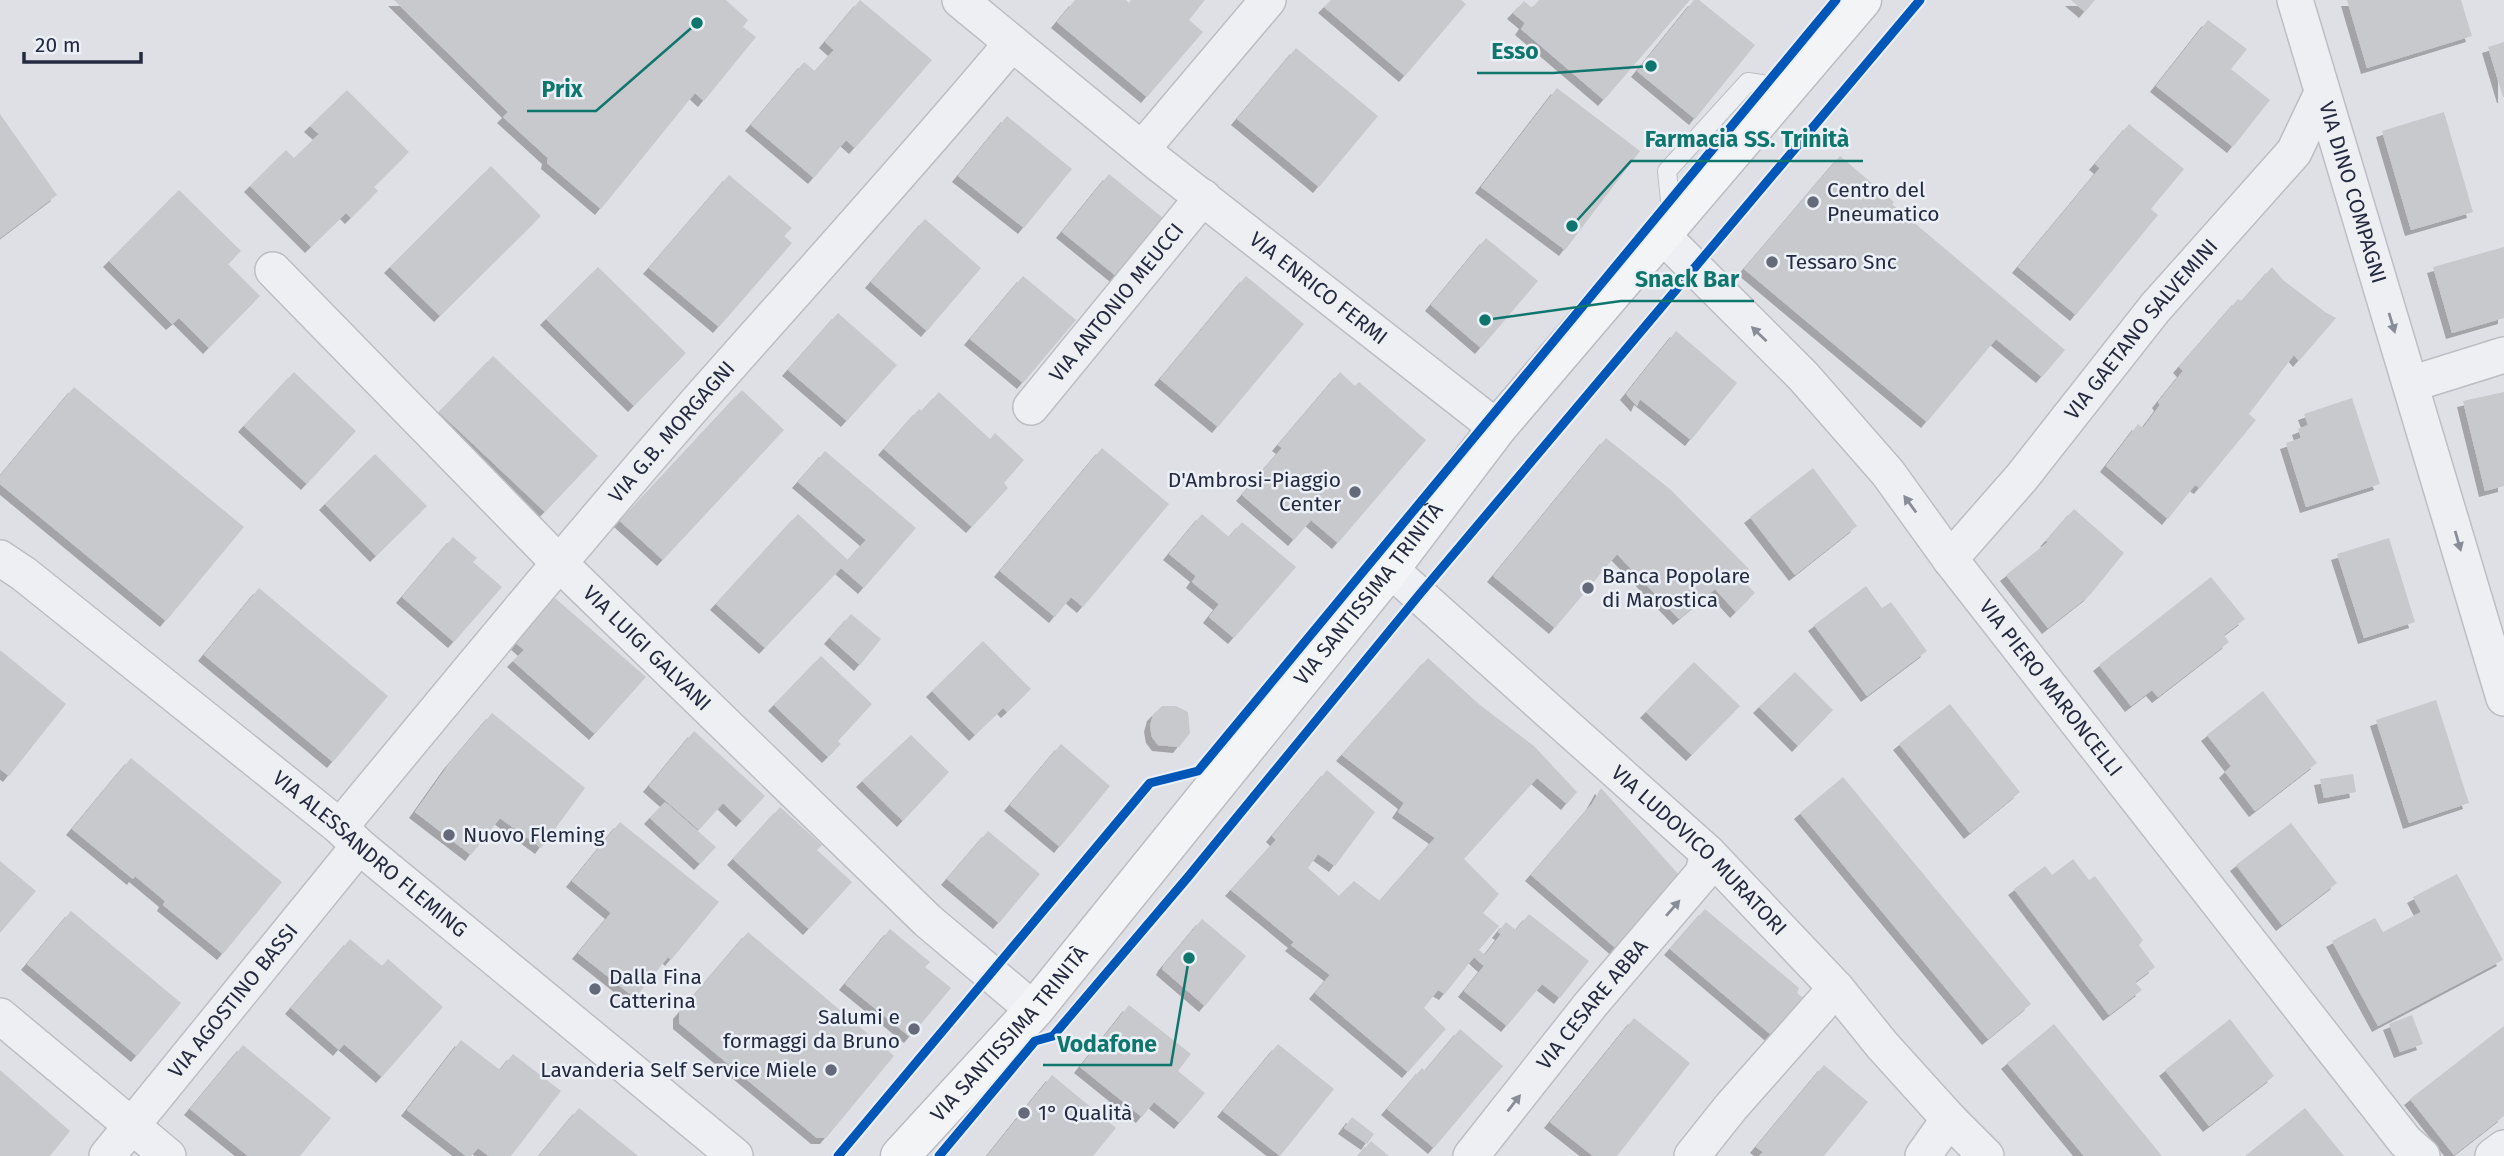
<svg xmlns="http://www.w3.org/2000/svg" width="2504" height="1156" font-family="'Fira Sans',sans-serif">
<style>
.building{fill:#c7c9cd;filter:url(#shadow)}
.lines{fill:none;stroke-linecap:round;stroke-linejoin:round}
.service-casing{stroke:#bdbec3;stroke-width:20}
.minor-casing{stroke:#bdbec3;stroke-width:38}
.primary-casing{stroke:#bbbdc3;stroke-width:41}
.service{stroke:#eeeff2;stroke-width:18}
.minor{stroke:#eeeff2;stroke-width:35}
.primary{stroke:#f3f4f5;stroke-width:38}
.cycleway-casing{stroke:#ebeff6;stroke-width:13}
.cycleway{stroke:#0057b8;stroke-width:9}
.oneway{fill:#898d99}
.poi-dot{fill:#656a7a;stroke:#ebeff6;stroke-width:2.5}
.labels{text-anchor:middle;stroke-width:5;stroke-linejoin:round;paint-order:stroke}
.poi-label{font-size:21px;fill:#242b40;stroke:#ebeff6;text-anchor:start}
.street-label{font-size:21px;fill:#242b40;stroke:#ebeff6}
.leader{fill:none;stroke:#0f766e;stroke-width:2.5}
.callout-dot{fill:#0f766e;stroke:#ebeff6;stroke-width:2.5}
.callout-label{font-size:23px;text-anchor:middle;font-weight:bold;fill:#0f766e;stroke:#ebeff6;stroke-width:5;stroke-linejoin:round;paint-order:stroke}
</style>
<defs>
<filter id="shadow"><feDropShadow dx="-6" dy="6" stdDeviation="0" flood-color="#0004"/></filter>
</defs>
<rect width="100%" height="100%" fill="#dfe0e5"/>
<!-- building -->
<path class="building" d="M394,0H726L748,20L743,27L756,37L704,101L695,93L601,209L547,163L548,158L503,117L508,112Z
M860,0L932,60L855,148L846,140L814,178L751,125L804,62L815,71L834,50L825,42Z
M1075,0H1126L1129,3L1131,0H1205L1189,20L1203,32L1147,97L1057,22Z
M1331,0H1461L1466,4L1405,76L1324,7Z
M1539,0H1690L1604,100L1521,29L1525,23L1513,13L1524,1L1532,8Z
M1694,0H1699L1755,45L1695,119L1637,71Z
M2071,0H2095L2085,12Z
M2347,0H2461L2472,36L2367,68Z
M2208,20L2247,49L2231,69L2270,100L2233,147L2156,86Z
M2504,42V97H2503L2488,47Z
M1296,48L1378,116L1319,187L1237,119Z
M1557,88L1640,151L1565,250L1481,187Z
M347,90L409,152L374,187L378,191L351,218L346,213L311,247L250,186L286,150L294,158L319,134L310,126Z
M2444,112L2473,212L2411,230L2382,131Z
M0,114L57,195L0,238Z
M1007,116L1072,169L1024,228L958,176Z
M2129,124L2184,169L2151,209L2158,215L2076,315L2018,267L2100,168L2095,164Z
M1840,156L1894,202L1892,204L2065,350L2042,377L1996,339L1927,422L1744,269Z
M491,166L541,216L440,316L390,267Z
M1109,174L1168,222L1121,280L1062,232Z
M729,175L792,228L784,236L792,243L719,327L649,268Z
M179,190L241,251L228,264L260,296L209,348L179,318L172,324L109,261Z
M925,219L981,268L927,331L871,282Z
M1486,238L1538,281L1481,348L1431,305Z
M2504,247V318L2452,333L2433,267Z
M598,267L686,353L634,406L546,319Z
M2272,267L2283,280L2325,312L2336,318L2299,361L2294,355L2249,414L2256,420L2200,488L2195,485L2168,519L2106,466L2138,424L2143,428L2160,405L2158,402L2183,371L2179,367L2238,299L2242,301Z
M1023,276L1076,320L1023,383L970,339Z
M1246,276L1304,324L1218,427L1160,379Z
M838,313L897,365L847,421L788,370Z
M1676,331L1737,383L1691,440L1640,399L1637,406L1626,394Z
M493,356L598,456L545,512L439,412Z
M294,372L356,431L307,484L244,426Z
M1340,372L1355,386L1359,382L1426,440L1338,543L1311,520L1294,540L1242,495L1282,448L1278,445Z
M74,387L244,527L166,621L0,484V476Z
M742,390L784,430L663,560L620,521Z
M939,392L990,439L995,433L1024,460L1004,483L1008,488L972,527L884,449L919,409L922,411Z
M2504,392V486L2485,491L2463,401Z
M2352,398L2380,484L2306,507L2286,443L2301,438L2298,429L2308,425L2304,414Z
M1606,438L1671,490L1749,569L1741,578L1755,593L1736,612L1715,589L1679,619L1617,554L1555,628L1493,576Z
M1102,448L1169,504L1083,607L1071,597L1055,617L1000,571Z
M825,451L916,528L864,588L841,568L765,648L716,604L798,514L848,560L866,540L798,482Z
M375,454L427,506L376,556L325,504Z
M1813,468L1857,526L1795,575L1750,517Z
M2074,509L2124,553L2090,595L2048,628L2006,575L2048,542L2046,541Z
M1202,514L1229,537L1242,522L1296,567L1234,638L1209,617L1219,604L1192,582L1196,576L1169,554Z
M453,537L477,558L473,562L502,587L454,642L402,597Z
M2389,538L2415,622L2364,638L2337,554Z
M2211,577L2245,619L2224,635L2229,642L2158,697L2152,690L2131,706L2099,665Z
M1866,586L1882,608L1891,602L1927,651L1867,696L1814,625Z
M259,588L388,696L333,762L204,655Z
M555,598L646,677L595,734L513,661L524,650L515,642Z
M851,614L881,639L860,665L830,638Z
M983,641L1031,689L1007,712L1003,708L975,735L932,691Z
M0,650L66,704L9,776L0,769Z
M821,656L872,704L838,741L841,744L828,757L774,705Z
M1428,658L1480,705L1534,746L1577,792L1567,804L1537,778L1464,859L1499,894L1483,913L1499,926L1479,950L1485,955L1501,934L1498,932L1506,922L1516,930L1529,914L1589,961L1560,998L1542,984L1507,1026L1464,991L1484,966L1474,957L1445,994L1438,990L1424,1008L1446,1029L1408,1072L1315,993L1330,975L1291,945L1294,942L1231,890L1276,840L1272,836L1327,770L1375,812L1335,866L1318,854L1308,868L1339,896L1354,881L1380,901L1435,838L1398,812L1404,803L1342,755Z
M1694,662L1740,706L1692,755L1646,712Z
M1795,672L1833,710L1798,746L1759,707Z
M2263,691L2317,763L2255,811L2225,772L2231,766L2207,735Z
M2436,700L2469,803L2409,823L2376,720Z
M1950,704L2020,792L1970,833L1899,744Z
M1162,706H1176L1188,712L1190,733L1179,747L1158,745L1152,737L1150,726L1153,715Z
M492,713L585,788L541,848L500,818L471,855L415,812L449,764Z
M694,731L765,796L742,821L723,803L699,830L649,786Z
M911,735L949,772L903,821L862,781Z
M1061,744L1110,786L1060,847L1010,805Z
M131,758L282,882L223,954L163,905L165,901L135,876L133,879L72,829Z
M2353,774L2356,792L2324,798L2320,779Z
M1843,777L2031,1004L1988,1039L1800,813Z
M1601,788L1681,877L1620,952L1531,875L1592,804Z
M665,802L716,847L700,864L650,818Z
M780,807L822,845L817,850L852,882L809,929L733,859Z
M620,822L719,902L671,960L668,957L635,998L578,953L611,913L572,881Z
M2291,823L2337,883L2282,925L2236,865Z
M988,831L1040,874L999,923L947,879Z
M2073,859L2089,880L2095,876L2143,940L2139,945L2155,967L2135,982L2142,990L2109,1015L2014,889L2045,866L2052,875Z
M0,861L36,891L0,933Z
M2457,874L2503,960L2378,1026L2332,941L2375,918L2383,932L2421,912L2413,897Z
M1705,909L1799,988L1797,993L1808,1002L1776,1039L1670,949Z
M71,911L181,1003L137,1056L27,964Z
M1202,919L1246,956L1205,1006L1162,969L1164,965Z
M890,929L930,962L925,967L951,988L910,1037L845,984Z
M748,932L894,1056L826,1138H817L679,1023V1013Z
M350,939L382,966L388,959L443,1007L382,1077L344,1044L339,1050L291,1008Z
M1129,1005L1191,1054L1178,1071L1205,1093L1180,1123L1154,1102L1142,1117L1080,1067Z
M2412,1015L2423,1044L2400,1052L2389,1024Z
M1634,1018L1690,1063L1617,1156H1593L1550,1122Z
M2230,1019L2274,1076L2209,1126L2165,1070Z
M2054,1024L2162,1156H2084L2007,1063Z
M2504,1026V1116L2454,1155L2410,1099Z
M1460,1029L1503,1066L1434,1148L1387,1109L1422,1068L1425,1071Z
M461,1040L500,1070L513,1054L561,1091L511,1156H489L478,1148L471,1156H466L407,1110Z
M1278,1044L1334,1089L1280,1156L1223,1111Z
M243,1045L331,1118L300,1156H248L190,1109Z
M1824,1065L1868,1102L1824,1156H1759L1763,1152L1756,1147Z
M0,1070L70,1131L50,1156H0Z
M1052,1075L1116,1128L1093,1156H987Z
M579,1108L595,1121L638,1156H539Z
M2305,1108L2344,1156H2245Z
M1352,1117L1374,1134L1367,1144L1344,1128Z
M1371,1141L1389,1156H1358Z"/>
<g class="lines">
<!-- service casing -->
<g class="service-casing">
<path id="service" d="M1672,220L1667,171L1748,82L1788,88"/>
</g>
<!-- minor casing -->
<g class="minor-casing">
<g id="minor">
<path id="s1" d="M960,0L1158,163L1497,428"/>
<path id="s2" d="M2295,0L2504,698"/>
<path d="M1142,149L1268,0"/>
<path id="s3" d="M1662,235L1803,376L1888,473L1950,559L2405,1141L2422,1156"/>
<path id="s4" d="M273,270L558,562L928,921L1034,1010"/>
<path d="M2411,384L2504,355"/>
<path id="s5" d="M1031,407L1203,197"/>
<path id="s6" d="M0,558L24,574L340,827L359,846L735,1156"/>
<path id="s7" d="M1950,559L2022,477L2155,308L2294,152L2322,93"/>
<path id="s8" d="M1390,569L1708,853L1836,988L1882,1045L1949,1119L1986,1156"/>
<path id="s9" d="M340,827C458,684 576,541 698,401C803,282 910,165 1012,43"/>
<path d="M0,1016L168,1156"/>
<path id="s10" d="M107,1156L359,846"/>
<path id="s11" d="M1471,1156L1591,1004L1703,873L1708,853"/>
<path d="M1692,1156L1731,1107L1836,988"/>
<path d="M1923,1156L1949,1119"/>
<path d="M2493,1156L2504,1148"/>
</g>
</g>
<!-- primary casing -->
<g class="primary-casing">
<g id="primary">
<path id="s12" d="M900,1156L1034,1010L1390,569L1497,428L1862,0"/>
</g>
</g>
<!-- service -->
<use href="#service" class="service"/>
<!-- minor -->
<use href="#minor" class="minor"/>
<!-- primary -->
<use href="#primary" class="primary"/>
<!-- cycleway casing -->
<g class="cycleway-casing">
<path id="cycleway" d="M838,1156L1150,783L1198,771L1836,0
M939,1156L1035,1041L1053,1036L1188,877L1419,595L1920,0"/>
</g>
<!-- cycleway -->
<use href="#cycleway" class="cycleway"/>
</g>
<!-- one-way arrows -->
<defs><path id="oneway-solid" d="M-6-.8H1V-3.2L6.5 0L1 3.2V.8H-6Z" transform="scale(1.75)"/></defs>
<g class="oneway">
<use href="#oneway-solid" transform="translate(2392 323) rotate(73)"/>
<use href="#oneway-solid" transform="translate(1759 334) rotate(-136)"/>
<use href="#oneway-solid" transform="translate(1910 504) rotate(-126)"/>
<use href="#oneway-solid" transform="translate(2458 541) rotate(74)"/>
<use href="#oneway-solid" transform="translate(1673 908) rotate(-49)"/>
<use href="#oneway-solid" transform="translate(1514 1103) rotate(-52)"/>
</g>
<!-- markers -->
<g class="poi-dot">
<circle cx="1813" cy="202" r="7"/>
<circle cx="1772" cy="262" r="7"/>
<circle cx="1355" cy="492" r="7"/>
<circle cx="1588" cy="588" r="7"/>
<circle cx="449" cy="835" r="7"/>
<circle cx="595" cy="989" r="7"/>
<circle cx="914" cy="1029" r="7"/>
<circle cx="831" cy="1070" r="7"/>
<circle cx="1024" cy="1113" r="7"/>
</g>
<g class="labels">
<!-- poi labels -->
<g class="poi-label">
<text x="1827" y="197">Centro del<tspan x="1827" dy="24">Pneumatico</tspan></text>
<text x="1786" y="269">Tessaro Snc</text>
<text x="1341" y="487" text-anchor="end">D'Ambrosi-Piaggio<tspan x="1341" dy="24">Center</tspan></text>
<text x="1602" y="583">Banca Popolare<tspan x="1602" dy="24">di Marostica</tspan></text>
<text x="463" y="842">Nuovo Fleming</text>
<text x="609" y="984">Dalla Fina<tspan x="609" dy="24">Catterina</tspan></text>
<text x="900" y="1024" text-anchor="end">Salumi e<tspan x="900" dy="24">formaggi da Bruno</tspan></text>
<text x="817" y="1077" text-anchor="end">Lavanderia Self Service Miele</text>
<text x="1038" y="1120">1° Qualità</text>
</g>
<!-- street labels -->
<g class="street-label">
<text dy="7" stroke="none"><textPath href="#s2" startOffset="201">VIA DINO COMPAGNI</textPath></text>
<text dy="7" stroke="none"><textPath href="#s1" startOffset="460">VIA ENRICO FERMI</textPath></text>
<text dy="7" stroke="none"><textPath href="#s5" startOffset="135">VIA ANTONIO MEUCCI</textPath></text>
<text dy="7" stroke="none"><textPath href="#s7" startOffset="299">VIA GAETANO SALVEMINI</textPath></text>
<text dy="7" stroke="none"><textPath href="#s9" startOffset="516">VIA G.B. MORGAGNI</textPath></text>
<text dy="7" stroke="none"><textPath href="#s12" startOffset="732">VIA SANTISSIMA TRINITÀ</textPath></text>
<text dy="7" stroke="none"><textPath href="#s4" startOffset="532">VIA LUIGI GALVANI</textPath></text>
<text dy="7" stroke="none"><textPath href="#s3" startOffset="598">VIA PIERO MARONCELLI</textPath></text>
<text dy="7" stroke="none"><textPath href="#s8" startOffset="418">VIA LUDOVICO MURATORI</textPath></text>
<text dy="7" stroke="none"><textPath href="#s6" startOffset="474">VIA ALESSANDRO FLEMING</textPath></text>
<text dy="7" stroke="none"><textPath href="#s10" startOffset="200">VIA AGOSTINO BASSI</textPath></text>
<text dy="7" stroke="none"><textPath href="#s11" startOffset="194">VIA CESARE ABBA</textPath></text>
<text dy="7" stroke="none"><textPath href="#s12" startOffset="164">VIA SANTISSIMA TRINITÀ</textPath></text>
</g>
</g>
<!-- callouts -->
<path class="leader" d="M1651 66L1553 73H1477M697 23L596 111H527M1572 226L1631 161H1863M1485 320L1621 301H1754M1189 958L1171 1065H1043"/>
<g class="callout-dot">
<circle cx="1651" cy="66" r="7"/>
<circle cx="697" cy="23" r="7"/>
<circle cx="1572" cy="226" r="7"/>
<circle cx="1485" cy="320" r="7"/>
<circle cx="1189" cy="958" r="7"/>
</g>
<g class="callout-label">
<text x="1515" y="59">Esso</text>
<text x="562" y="97">Prix</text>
<text x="1747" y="147">Farmacia SS. Trinità</text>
<text x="1687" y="287">Snack Bar</text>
<text x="1107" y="1052">Vodafone</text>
</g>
<!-- scale -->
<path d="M24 52v10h117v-10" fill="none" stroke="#242b40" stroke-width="3.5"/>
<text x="35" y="52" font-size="21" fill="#242b40" stroke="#ebeff6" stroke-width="5" paint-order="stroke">20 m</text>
</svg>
